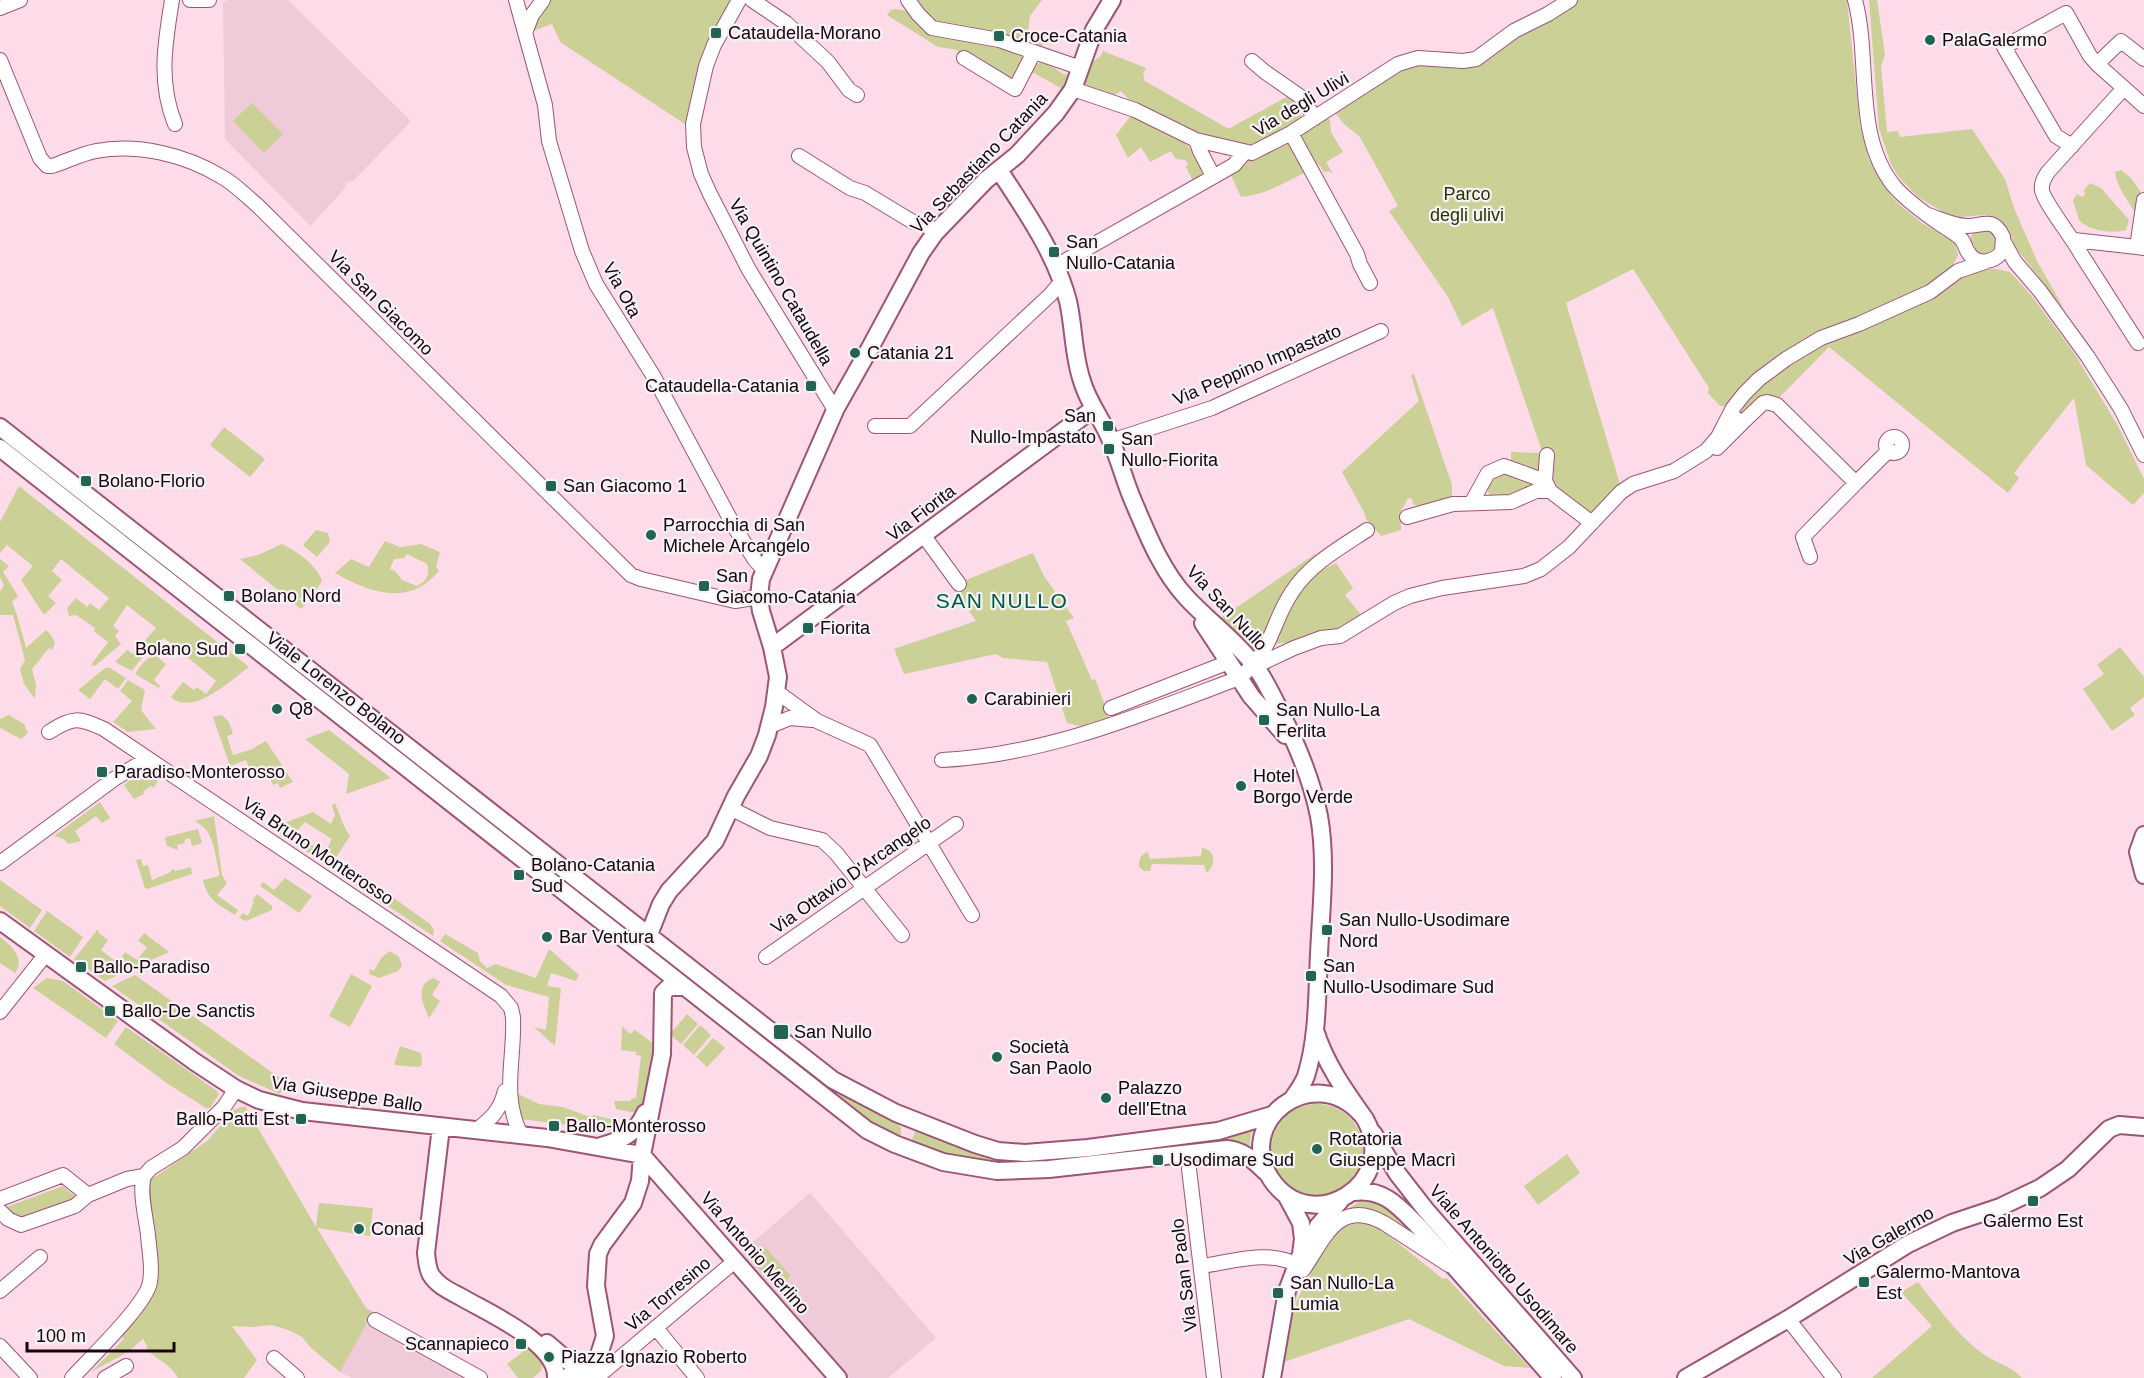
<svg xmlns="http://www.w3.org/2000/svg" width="2144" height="1378" font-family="Helvetica,sans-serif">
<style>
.built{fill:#efcad9}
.green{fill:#cbd097;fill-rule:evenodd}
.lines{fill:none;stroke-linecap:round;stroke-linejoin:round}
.minor-casing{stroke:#9d5476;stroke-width:16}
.major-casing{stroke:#9d5476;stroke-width:20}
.minor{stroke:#fff;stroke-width:14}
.major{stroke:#fff;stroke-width:16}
.poi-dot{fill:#226351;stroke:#f3f3f3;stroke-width:2}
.labels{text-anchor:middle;stroke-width:4.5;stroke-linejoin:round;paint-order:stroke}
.poi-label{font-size:18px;fill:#1b020e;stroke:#f3f3f3;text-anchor:start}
.street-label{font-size:18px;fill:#1b020e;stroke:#f3f3f3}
.park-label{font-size:18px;fill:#2f3100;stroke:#f3f3f3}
.quarter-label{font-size:21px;letter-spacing:1.5px;fill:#005845;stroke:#f3f3f3}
</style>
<rect width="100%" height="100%" fill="#fedbe9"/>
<!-- built -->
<path class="built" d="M227,0H288L411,121L354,180L344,184L347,186L310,226L225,139L223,3Z
M810,1193L936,1338L888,1378H849L740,1253Z
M366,1324L464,1378H352L340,1372Z"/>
<!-- green -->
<path class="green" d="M548,0H733C725,17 713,32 705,49C694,72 692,100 688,126L560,42L552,24L530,32Z
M913,0H1042L1030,16L1027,39L1044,42L1041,48L937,26Z
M1576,0H1847L1860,125L1869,160L1891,196L1901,206L1922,223L1955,242L1958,255L1953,265L1954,266L1958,263L1955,269L1928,288L1830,330L1730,406H1720L1708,393L1709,388L1633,269L1566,303L1620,484L1594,513L1574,506L1541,472L1538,474L1511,461V452L1537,453L1542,451L1493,308L1462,326L1448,297L1389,211L1398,206L1360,137L1344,124L1333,110L1403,66L1448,62L1466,68L1479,63L1497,49Z
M1869,0H1877L1885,55L1881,66L1887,132L1898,131L1900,137L1972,129L2005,179L2014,208L2037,261L2066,312L2016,248L2008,229L1999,219L1985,215L1960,217L1945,213L1918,197L1898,176L1891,164L1879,129Z
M896,9L906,11L1027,54L1015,81L960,60L956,57L958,50L938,47L887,15L891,10Z
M1103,51L1146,68L1143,74L1145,81L1227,128H1230L1290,95L1301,114V120L1253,147L1204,137L1133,104L1121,91L1110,98L1080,85L1088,65L1101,56Z
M1044,61L1063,74L1070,75L1064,90L1034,73L1025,77L1031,67Z
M252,103L283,134L264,153L233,121Z
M1132,114L1182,141L1193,151L1208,175L1193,181L1186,167L1188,164L1185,160L1176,159L1171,151L1150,162L1141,147L1128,158L1116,135Z
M1325,116L1330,120L1331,132L1343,152L1326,162L1333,174L1328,171L1324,172L1320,166L1315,163L1298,136L1316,125Z
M1289,140L1306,172C1286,182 1265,195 1241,197L1230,173L1246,164L1250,159L1259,157Z
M2121,170L2131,178L2142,194L2137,216C2130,203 2117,189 2115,172Z
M2090,183L2101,188L2129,220L2126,230C2112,234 2089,231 2079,220L2073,200L2077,194L2082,197L2085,195L2084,190Z
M1970 242a14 14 0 1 1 28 0a14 14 0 1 1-28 0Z
M1979,269H1996L2010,272L2031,295L2074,353L2118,426L2144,479V493L2133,505L2086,465L2074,398L2014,473L2019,478L2008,493L1829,347L1778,399L1744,414L1738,411L1749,395L1805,351L1960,275L1961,277Z
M1414,374L1452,485V498L1418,507L1413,504L1412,499L1408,498L1401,511V530L1381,536L1366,519L1364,512L1342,472L1419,401L1411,375Z
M224,427L265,459L250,477L210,445Z
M1506,474L1540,486L1511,496H1490L1487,489L1493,477Z
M19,486L249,667C231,680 193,717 171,697L183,682L194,690L197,687L206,694L216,681L164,638L144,655L132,671L115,662L127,650L133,654L156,628L127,605L113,626L119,631L115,636L121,644L95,666L91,665L108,642L94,631L95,628L76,615L69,616L67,608L76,598L87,607L90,603L99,610L109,598L61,559L52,571L62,580L48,596L56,603L44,615L21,580L33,566L7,545L0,553V522Z
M316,530L328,533L330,542L317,557L303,545Z
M385,541L400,547L421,544L440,552L436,567L439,571C409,607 370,593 335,573L351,559L369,567ZM407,554L427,564C430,575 427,581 417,586L402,580L395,571L390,569L394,559L404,558Z
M282,544C298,552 316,564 322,581L309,601L303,595L299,599L305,605L301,609L240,559L258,555Z
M1033,553L1044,576L1074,618L1066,621L1092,680L1095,679L1110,719L1086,728L1067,723L1047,662L1003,658L996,654L904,674L894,649L976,621L955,591L965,584L966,580Z
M1315,554L1317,556L1257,650L1250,651L1218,620Z
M0,559L9,566L3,572L18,596L12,602L17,615L26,648L46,630L51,635L55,643L52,650L49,648L32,669L36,685L35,699L24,684L20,669L25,660L13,615H0V591L4,586L0,577Z
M1336,563L1353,588L1345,595L1363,617C1332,633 1308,642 1273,644L1295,595L1315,574Z
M2120,647L2144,677V697L2130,708L2135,715L2112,731L2083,689L2104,674L2097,665Z
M156,656L166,664L154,680L160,686L159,688L135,674C141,666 145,657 156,656Z
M105,668H110L126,678L118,689L105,679L90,699L78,690Z
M128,680L145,690L141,710L156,729L128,732L113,722L132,701L120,691Z
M333,698L832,1089L899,1125L901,1128V1135L897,1137L887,1135L331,700Z
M9,715L24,724L28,733L21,739L0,728V719Z
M222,715L229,722L233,734L227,736L233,755L250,750L266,741L293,782L280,788L278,783L273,785L264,765L250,770L246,760L230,766L213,717Z
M329,730L391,778L346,794L349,774L305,739Z
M146,774L158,780L154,788L150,786L143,792L144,794L134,799L124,785L134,777Z
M100,802L110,818L102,823L96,816L75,831L81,841L68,844L64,839L54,836Z
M335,803L344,826L350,836L333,862L341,869L345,866L383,891L379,896L388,901L391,896L430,924L434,930L433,936L272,828L313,812L331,824L335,815L332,805ZM305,822L332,839L325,853L295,833Z
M214,816L222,875L227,883L217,895L238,910L235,915C218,904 208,901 203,880L219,876V872C214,852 215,830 194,821Z
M198,829L202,843L192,846L190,838L184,840L185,843L177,845L178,850L167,846L165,839L166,837Z
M1202,848C1216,850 1216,863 1208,872H1206L1204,865L1152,864L1150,871H1144L1139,867C1139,860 1140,854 1148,852L1150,859L1201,856Z
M141,859L143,866L148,865L152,880L171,872V870L174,869L175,871L191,867L192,874L147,889L145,888L136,860Z
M285,878L312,896L299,913L260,886L263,882L274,890Z
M0,880L42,910L30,928L0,906Z
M257,894L272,906V910L246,921L239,918L243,913L248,916L254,902L252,901Z
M47,911L83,937L70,957L34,931Z
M98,929L99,933L108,940L101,950L118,963L125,952L137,960L147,947L138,941L144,933L169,952L105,981L74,959Z
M445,934L478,953L480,961L487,968L496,964L536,978L549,949L579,975L576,981L551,973L547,986L561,988L555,1046L534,1027L546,1030L549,997L506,985L440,941Z
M0,937C11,945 26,959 15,973L0,963Z
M390,951L399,957L402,966L398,971L379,978L369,974L370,969L374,971L381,958Z
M351,974L372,986L350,1027L329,1016Z
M135,975L287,1083L280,1094L239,1076L112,986Z
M47,978L63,981L118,1021L106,1038L33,988Z
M433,978L440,982L432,995L440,1001L429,1018C423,1004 414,986 433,978Z
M687,1014L698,1024L681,1044L670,1034Z
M700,1025L711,1035L694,1055L683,1045Z
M622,1026L630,1034L635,1030L654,1044L643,1104L636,1113L616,1109L614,1101H631V1099L636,1098L641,1056L636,1055V1052L621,1050Z
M126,1027L217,1091L219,1094L210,1108H206L168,1084L114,1044Z
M713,1038L725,1048L707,1067L696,1057Z
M400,1046L421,1053L422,1064L419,1067L394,1065Z
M518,1094L539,1104L563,1107L590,1117L594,1115L627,1123V1127L619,1131L520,1119L516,1109Z
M1271 1150a46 46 0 1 1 92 0a46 46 0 1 1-92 0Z
M245,1106L316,1227L319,1203L373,1208L370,1236L317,1228L366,1308L373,1312L340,1372L311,1348L302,1337L291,1331L272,1325L250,1327L232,1326L257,1360L244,1378H178C171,1364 156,1360 146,1348L147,1346L143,1339L128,1352L91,1372L124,1339L119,1332L155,1270L152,1218L147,1188L149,1181L207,1141L234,1110Z
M913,1126L985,1155H1079L1226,1139L1252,1130L1249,1147L1237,1143L1080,1159L986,1164L943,1155L911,1141L915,1133Z
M1567,1154L1580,1173L1538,1205L1524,1186Z
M63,1186L77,1198L20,1221L4,1208Z
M1365,1198C1384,1198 1401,1219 1413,1232L1378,1215L1341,1213Z
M1364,1221L1378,1227L1443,1279L1447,1278L1530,1368L1504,1366L1409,1319L1284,1362L1293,1308L1324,1247L1332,1236L1343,1227Z
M766,1248L791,1276L777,1289L752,1260Z
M1918,1282C1938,1307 1957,1335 1983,1354C1996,1363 2012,1366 2022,1378H1872L1932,1326L1901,1292Z
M529,1347L533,1348L543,1363L541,1371L533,1378H518L507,1364Z"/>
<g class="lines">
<!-- minor casing -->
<g class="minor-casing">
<path id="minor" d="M172,0C165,43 158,82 175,124
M190,0H209
M516,0L545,105L549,141L582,251L596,284L654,377L735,528L755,560L764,570
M739,0L714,45L706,66L693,124L694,147L701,174L710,194L749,270L832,405L836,408
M752,0L786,23L828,62L849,90L857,95
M908,0L918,14L932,28L999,40L1081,68
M1855,0C1871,60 1853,135 1894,186C1907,201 1924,213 1940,224C1947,229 1956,233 1962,240C1965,244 1965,248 1968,252C1976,266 1993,263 2002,252L2003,237C1993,215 1982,227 1966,226C1953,225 1940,219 1928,215
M0,8L20,0
M525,33L532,15L543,0
M964,58L1015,89L1034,52
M0,60L40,158L47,166H52C67,161 81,154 96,151C138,143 186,155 222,177C235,184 246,196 258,206L631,575L641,579L735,601L759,597
M1252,61L1265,72L1301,97L1315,118
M2097,64L2124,88
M1073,89L1135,110L1196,140L1252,153L1291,133L1398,64L1418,58L1463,61L1476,59L1514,31L1548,14L1570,0
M1291,133L1357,254L1360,264L1370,283
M1196,140L1200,151L1213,176
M2072,146L2056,136L2004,47L2066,13L2090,56L2097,64L2121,41L2144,59
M799,156L850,188L865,193L913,222L926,225L935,233
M2144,200L2137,247L2144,248
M2074,240L2137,247
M2004,242L2015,262L2040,291L2088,357L2121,409L2144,455
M1056,266L1234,165L1245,152
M2138,343L2081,254C2074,240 2043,201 2042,190C2041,183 2044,178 2048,172L2124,88L2144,106
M1730,414L1742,423L1763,403L1767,402L1777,405L1856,483L1803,537L1810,557
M875,426H910L1050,295L1062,281
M1886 445a8 8 0 1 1 16 0a8 8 0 1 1-16 0Z
M1111,441L1212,408L1381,331
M1717,448L1742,423
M1545,481L1547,455
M1856,483L1889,450
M1472,502L1488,473L1504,466L1545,481L1550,491
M1407,517L1453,504L1511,502L1536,491H1550L1592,523
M924,536L959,584
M1254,665L1262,663L1294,648L1321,638L1340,636L1394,603L1410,596L1442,588L1524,576L1541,569L1569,547L1621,492L1633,484L1674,471L1706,451L1718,437L1733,408L1744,394L1759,379L1786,359L1821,338L1859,324L1930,292L1958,271L1985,262
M777,692L817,721L870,745L972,915
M1111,708L1229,662
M770,726L790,718L812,720
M49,732C73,717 78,717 104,729L501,996L511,1008L513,1017C515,1059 501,1095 521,1135
M942,760C1046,755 1143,714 1239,678C1274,650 1270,625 1292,592C1309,565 1341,547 1367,530
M730,808L770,828L822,840L836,853L902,935
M0,863L114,779L147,759
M766,957L956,824
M0,1012L46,954
M475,1131C491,1119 500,1111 505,1091
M1189,1169L1214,1378
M0,1199L63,1175L88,1195L127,1179L144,1176L151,1168L183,1148L224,1107L236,1089
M0,1211L8,1219L21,1225L75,1206L88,1195
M1201,1266C1231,1262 1269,1249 1297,1265
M1303,1270C1324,1240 1338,1197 1384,1223L1449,1265
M0,1291L40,1257
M1788,1319L1834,1378
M375,1320L480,1378
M656,1328L697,1378
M0,1346L30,1378
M274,1358L297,1378
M72,1378C89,1359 147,1304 150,1282C153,1267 149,1250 148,1235C146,1218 139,1191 144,1176
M105,1378L126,1366
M564,1378C572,1372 578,1370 586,1377
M596,1378L735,1261"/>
</g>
<!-- major casing -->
<g class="major-casing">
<path id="major" d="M999,170C1026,212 1055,252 1068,301C1074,327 1073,355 1082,381C1088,403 1103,420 1111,441C1120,461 1125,483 1134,503C1148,536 1162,571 1186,597C1208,621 1235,640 1255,666C1266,681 1274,699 1282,715C1298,747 1312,781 1319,816C1327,861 1321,909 1319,954C1317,994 1318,1038 1306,1076C1303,1084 1298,1091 1293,1098
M0,427L833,1080L896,1113L975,1144L998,1151L1025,1153L1088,1148L1218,1131L1272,1115
M0,448L867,1130L895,1144L943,1162L997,1171L1049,1169L1227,1149C1245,1151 1254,1161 1267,1173
M1203,623L1251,696L1285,735
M772,647L1093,409
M2144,835L2138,852L2144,875
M0,921L195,1062L236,1089L259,1100L302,1111L547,1138L642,1155L838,1378
M648,937L661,904L669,891L715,841L736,796L759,756L767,735L774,707L778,677L772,647L761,611L759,597L761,579L836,408L871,346L921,253L935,233L986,180L1017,155L1056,113L1073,89L1094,30L1112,0
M1315,1030C1325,1063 1345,1091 1365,1119C1401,1183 1311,1239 1271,1179C1233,1121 1313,1061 1361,1114
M441,1127L426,1253C427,1260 427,1268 431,1275C438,1286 450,1291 461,1297C488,1313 558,1343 556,1378
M1373,1133L1397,1173L1425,1209L1573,1378
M601,1146C622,1140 637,1133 645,1113
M1354,1192C1385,1188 1400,1208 1420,1228L1553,1378
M1307,1252L1318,1226L1340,1201
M547,1343L581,1372
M588,1378L597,1361L605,1336L596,1286L598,1254L602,1245L633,1203L640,1181L642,1155L662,1054L663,993L669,987H684
M1272,1378L1287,1291L1301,1254L1303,1239L1301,1223L1286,1195
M1686,1378L1788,1319L1908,1244L1952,1223L2000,1207L2040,1188L2068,1169L2109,1129L2119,1125L2144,1127"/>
</g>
<!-- minor -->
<use href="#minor" class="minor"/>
<!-- major -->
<use href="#major" class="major"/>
</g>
<!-- markers -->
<g class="poi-dot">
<rect x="710" y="27" width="12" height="12" rx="3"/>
<rect x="993" y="30" width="12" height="12" rx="3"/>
<circle cx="1930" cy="40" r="6"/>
<rect x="1048" y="246" width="12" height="12" rx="3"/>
<circle cx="855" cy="353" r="6"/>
<rect x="805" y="380" width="12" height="12" rx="3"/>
<rect x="1102" y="420" width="12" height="12" rx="3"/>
<rect x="1103" y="443" width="12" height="12" rx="3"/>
<rect x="80" y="475" width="12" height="12" rx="3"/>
<rect x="545" y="480" width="12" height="12" rx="3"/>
<circle cx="651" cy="535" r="6"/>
<rect x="698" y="580" width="12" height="12" rx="3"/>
<rect x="223" y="590" width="12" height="12" rx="3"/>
<rect x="802" y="622" width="12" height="12" rx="3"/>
<rect x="234" y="643" width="12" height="12" rx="3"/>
<circle cx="972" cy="699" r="6"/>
<circle cx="277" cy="709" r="6"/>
<rect x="1258" y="714" width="12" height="12" rx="3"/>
<rect x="96" y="766" width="12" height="12" rx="3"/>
<circle cx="1241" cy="786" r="6"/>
<rect x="513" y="869" width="12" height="12" rx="3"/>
<rect x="1321" y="924" width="12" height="12" rx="3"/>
<circle cx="547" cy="937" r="6"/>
<rect x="75" y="961" width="12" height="12" rx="3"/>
<rect x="1305" y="970" width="12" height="12" rx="3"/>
<rect x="104" y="1005" width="12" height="12" rx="3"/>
<rect x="773" y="1024" width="16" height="16" rx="3"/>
<circle cx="997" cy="1057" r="6"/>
<circle cx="1106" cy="1098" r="6"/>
<rect x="295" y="1113" width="12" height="12" rx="3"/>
<rect x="548" y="1120" width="12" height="12" rx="3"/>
<circle cx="1317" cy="1149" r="6"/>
<rect x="1152" y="1154" width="12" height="12" rx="3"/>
<rect x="2027" y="1195" width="12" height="12" rx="3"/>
<circle cx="359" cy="1229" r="6"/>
<rect x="1858" y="1276" width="12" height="12" rx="3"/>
<rect x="1272" y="1287" width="12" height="12" rx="3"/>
<rect x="515" y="1338" width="12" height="12" rx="3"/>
<circle cx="549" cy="1357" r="6"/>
</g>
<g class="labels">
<!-- poi labels -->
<g class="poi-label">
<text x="728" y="39">Cataudella-Morano</text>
<text x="1011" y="42">Croce-Catania</text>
<text x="1942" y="46">PalaGalermo</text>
<text x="1066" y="248">San<tspan x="1066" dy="21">Nullo-Catania</tspan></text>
<text x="867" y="359">Catania 21</text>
<text x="799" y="392" text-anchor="end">Cataudella-Catania</text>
<text x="1096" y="422" text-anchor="end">San<tspan x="1096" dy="21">Nullo-Impastato</tspan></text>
<text x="1121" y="445">San<tspan x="1121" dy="21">Nullo-Fiorita</tspan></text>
<text x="98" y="487">Bolano-Florio</text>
<text x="563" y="492">San Giacomo 1</text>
<text x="663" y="531">Parrocchia di San<tspan x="663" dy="21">Michele Arcangelo</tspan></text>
<text x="716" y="582">San<tspan x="716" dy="21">Giacomo-Catania</tspan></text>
<text x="241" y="602">Bolano Nord</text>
<text x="820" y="634">Fiorita</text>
<text x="228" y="655" text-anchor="end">Bolano Sud</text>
<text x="984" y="705">Carabinieri</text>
<text x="289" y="715">Q8</text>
<text x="1276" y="716">San Nullo-La<tspan x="1276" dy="21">Ferlita</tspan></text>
<text x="114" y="778">Paradiso-Monterosso</text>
<text x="1253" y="782">Hotel<tspan x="1253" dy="21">Borgo Verde</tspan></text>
<text x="531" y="871">Bolano-Catania<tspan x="531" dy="21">Sud</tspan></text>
<text x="1339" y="926">San Nullo-Usodimare<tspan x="1339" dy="21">Nord</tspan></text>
<text x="559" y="943">Bar Ventura</text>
<text x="1323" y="972">San<tspan x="1323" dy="21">Nullo-Usodimare Sud</tspan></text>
<text x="93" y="973">Ballo-Paradiso</text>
<text x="122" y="1017">Ballo-De Sanctis</text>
<text x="794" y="1038">San Nullo</text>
<text x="1009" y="1053">Società<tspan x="1009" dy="21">San Paolo</tspan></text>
<text x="1118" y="1094">Palazzo<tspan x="1118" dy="21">dell'Etna</tspan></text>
<text x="289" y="1125" text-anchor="end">Ballo-Patti Est</text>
<text x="566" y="1132">Ballo-Monterosso</text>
<text x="1329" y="1145">Rotatoria<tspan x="1329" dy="21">Giuseppe Macrì</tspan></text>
<text x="1170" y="1166">Usodimare Sud</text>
<text x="2033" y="1227" text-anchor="middle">Galermo Est</text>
<text x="371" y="1235">Conad</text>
<text x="1876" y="1278">Galermo-Mantova<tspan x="1876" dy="21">Est</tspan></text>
<text x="1290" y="1289">San Nullo-La<tspan x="1290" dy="21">Lumia</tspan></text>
<text x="509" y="1350" text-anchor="end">Scannapieco</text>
<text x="561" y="1363">Piazza Ignazio Roberto</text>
</g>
<!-- street labels -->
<g class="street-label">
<text transform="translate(1301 104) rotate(-31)" y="6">Via degli Ulivi</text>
<text transform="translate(979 163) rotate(-46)" y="6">Via Sebastiano Catania</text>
<text transform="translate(781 282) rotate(60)" y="6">Via Quintino Cataudella</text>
<text transform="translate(622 290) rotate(61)" y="6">Via Ota</text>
<text transform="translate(381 303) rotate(45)" y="6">Via San Giacomo</text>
<text transform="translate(1257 365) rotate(-23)" y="6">Via Peppino Impastato</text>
<text transform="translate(921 513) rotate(-37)" y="6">Via Fiorita</text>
<text transform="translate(1227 608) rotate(47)" y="6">Via San Nullo</text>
<text transform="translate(336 688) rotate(38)" y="6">Viale Lorenzo Bolano</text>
<text transform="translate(318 851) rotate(34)" y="6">Via Bruno Monterosso</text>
<text transform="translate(851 875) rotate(-35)" y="6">Via Ottavio D'Arcangelo</text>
<text transform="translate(347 1094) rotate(9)" y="6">Via Giuseppe Ballo</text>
<text transform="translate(1889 1236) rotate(-30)" y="6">Via Galermo</text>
<text transform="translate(755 1253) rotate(49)" y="6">Via Antonio Merlino</text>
<text transform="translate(1504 1269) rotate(49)" y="6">Viale Antoniotto Usodimare</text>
<text transform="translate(1184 1275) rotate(-97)" y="6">Via San Paolo</text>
<text transform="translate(668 1294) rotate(-40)" y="6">Via Torresino</text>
</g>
<!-- park labels -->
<g class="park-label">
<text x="1467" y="200">Parco<tspan x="1467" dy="21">degli ulivi</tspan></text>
</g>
<!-- quarter labels -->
<g class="quarter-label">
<text x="1002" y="608">SAN NULLO</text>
</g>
</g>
<!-- scale -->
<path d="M27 1342v9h147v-9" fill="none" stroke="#1b020e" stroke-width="3"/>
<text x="36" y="1342" font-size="18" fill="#1b020e" stroke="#f3f3f3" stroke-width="4.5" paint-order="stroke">100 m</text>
</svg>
